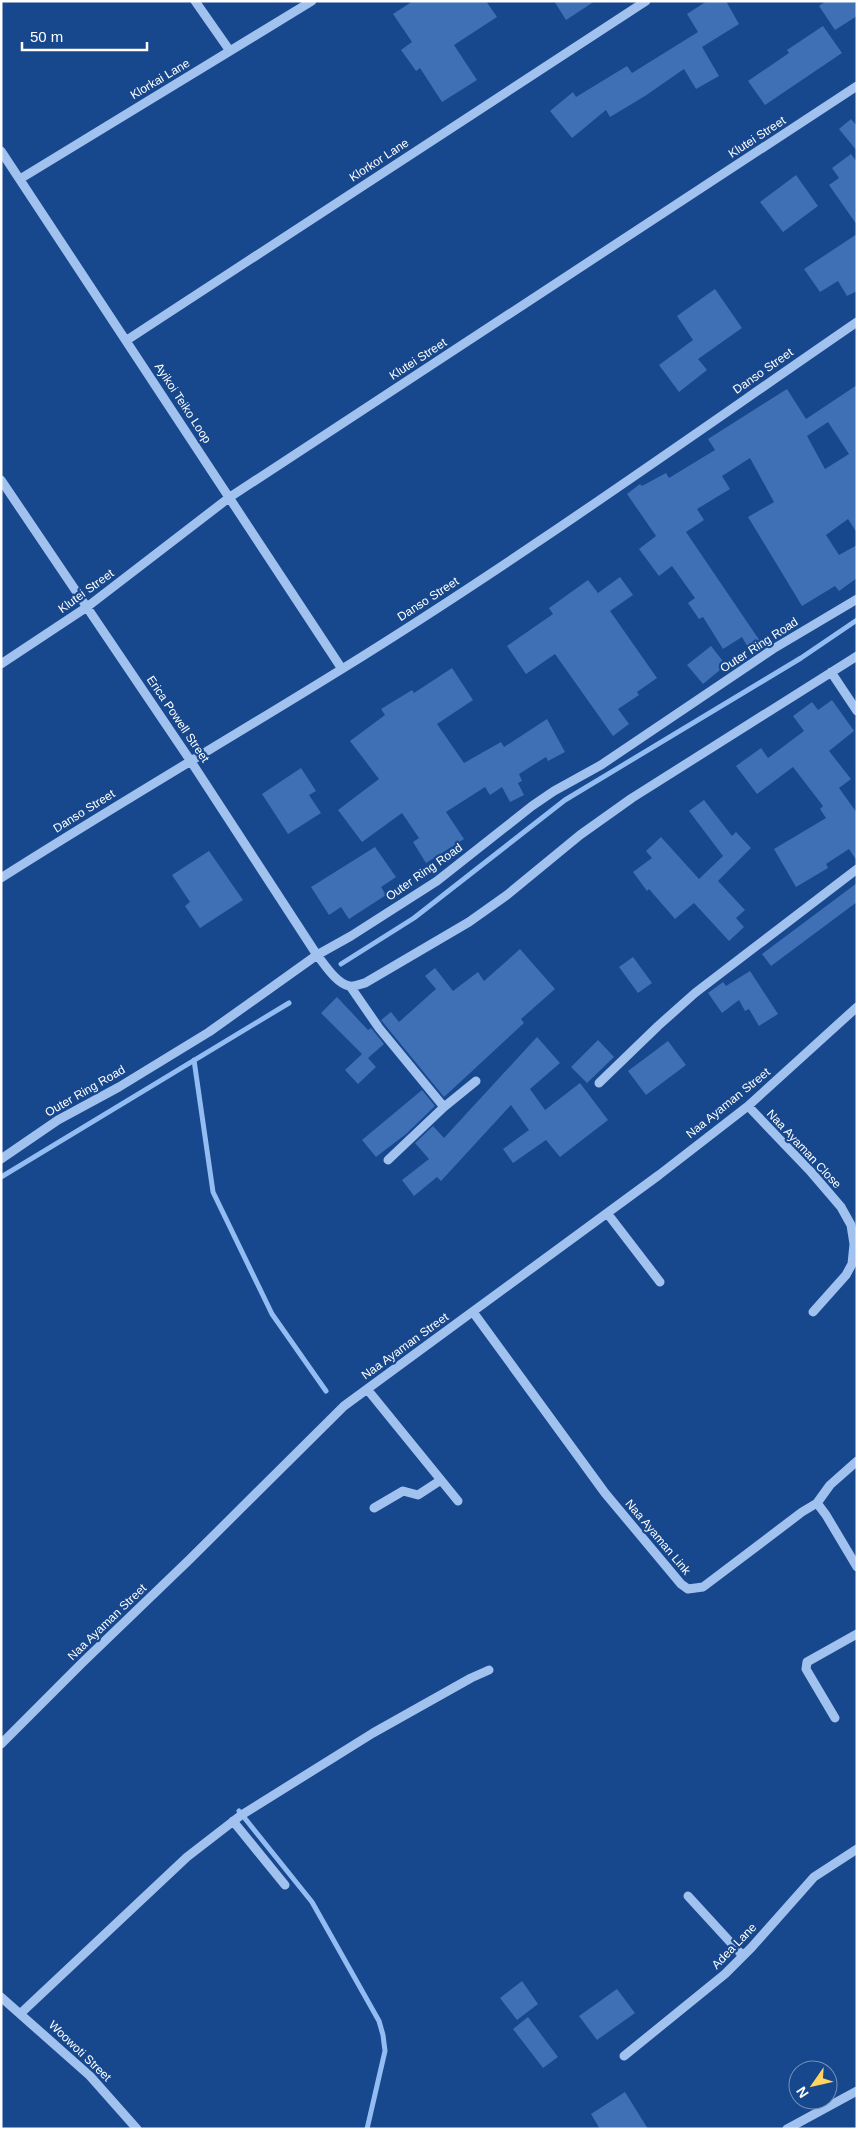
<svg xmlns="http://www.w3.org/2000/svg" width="858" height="2130" font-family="Arial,sans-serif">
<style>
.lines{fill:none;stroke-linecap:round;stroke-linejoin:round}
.stream{stroke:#93bdf2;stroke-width:5}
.building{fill:#3f70b5;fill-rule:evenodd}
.minor{stroke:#a1c2ef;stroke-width:9}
.labels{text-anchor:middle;stroke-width:4.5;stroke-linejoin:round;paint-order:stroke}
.street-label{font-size:12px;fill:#fff;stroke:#17478c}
</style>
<rect width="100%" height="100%" fill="#17478c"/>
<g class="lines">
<!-- stream -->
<path class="stream" d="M341,964L414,918L565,800L801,658L857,620
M194,1060L213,1192L272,1314L326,1391
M1,1177L289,1003
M239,1811L312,1902L379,2021L383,2035L385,2051L367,2129"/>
</g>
<!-- building -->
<path class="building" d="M413,1H486L497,17L454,45L477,80L442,102L420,68L416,71L401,50L412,42L393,14Z
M554,1H595L566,20Z
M707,1H726L739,24L702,47L719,76L696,89L684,69L645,96L610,117L606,110L572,138L550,111L573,92L576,97L627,66L632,73L698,32L687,14Z
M826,1H857V16L835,30L819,6Z
M823,26L842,53L765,105L748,81L789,53L787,50Z
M851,119L857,126V151L839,129Z
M851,154L857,162V225L829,185L839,178L832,168Z
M796,175L818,206L783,232L760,202Z
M857,234V291L847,296L838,281L820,292L804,269Z
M715,289L742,328L698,359L707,370L679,392L659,365L693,340L677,316Z
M857,385V533L848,519L826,535L839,555L857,545V578L839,591L835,586L802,606L748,517L774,502L750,458L722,476L730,489L697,509L704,520L686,532L762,644L750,651L742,637L723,649L703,617L699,619L688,603L695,598L672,566L659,576L639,549L656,536L627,494L640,484L642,486L666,473L669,478L715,450L708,439L787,389L806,419ZM828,422L849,454L825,469L807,436Z
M620,577L633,595L610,611L657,678L637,692L639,695L618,709L629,724L613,736L555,654L526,674L507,646L553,614L549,608L588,580L598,593Z
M711,646L726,665L703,684L687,665Z
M452,668L473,700L437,724L464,763L501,742L504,747L547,719L565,752L548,761L546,757L519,774L522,781L518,783L524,795L510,802L502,787L490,795L485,787L446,812L464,839L426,863L413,842L419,838L402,813L362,842L338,810L379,779L350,741L385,715L381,709L412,690L414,693Z
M832,700L854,731L829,751L851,779L839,788L857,813V861L849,849L826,864L828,868L796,887L774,849L826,818L820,809L823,806L793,767L757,794L736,766L761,748L768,758L804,731L793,716L812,702L818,710Z
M301,768L316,791L309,795L321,813L288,834L262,794Z
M704,800L732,836L736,832L751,848L718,881L745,910L736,918L744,927L729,941L694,903L675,919L649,889L647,891L633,872L652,858L646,851L661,837L699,879L723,856L689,811Z
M375,847L396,877L381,887L386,895L349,919L341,907L329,915L311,887Z
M209,851L243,900L200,928L185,906L190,902L172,875Z
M857,883V902L771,966L762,954Z
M520,949L555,989L521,1019L524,1023L444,1097L381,1020L391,1012L399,1022L436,989L425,976L435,968L453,991L478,972L484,981Z
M633,957L652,983L638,993L619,967Z
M750,971L778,1014L759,1026L749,1009L745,1011L739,1000L722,1013L708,993L723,982L726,986Z
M337,997L368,1030L371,1028L384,1044L368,1058L376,1067L358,1084L345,1070L362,1054L321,1013Z
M537,1037L560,1063L530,1089L545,1110L580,1083L608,1120L560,1157L546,1140L513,1163L503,1149L529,1130L511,1105L441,1181L437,1177L414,1196L402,1180L429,1159L415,1143L433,1126L444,1138Z
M598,1040L614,1057L587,1083L571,1067Z
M668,1041L686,1065L646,1095L628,1071Z
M422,1090L435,1106L406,1134L376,1157L362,1140Z
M522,1981L538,2004L517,2020L500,1998Z
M617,1989L635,2013L597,2040L579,2016Z
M528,2017L558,2057L543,2068L513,2029Z
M625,2092L648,2129H600L591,2114Z"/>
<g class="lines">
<!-- minor -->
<path class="minor" d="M195,1L230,51
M1,151L342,669
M20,179L312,1
M127,340L646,1
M1,480L190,760L317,955C325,965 336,983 349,986C354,987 360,984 365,983L469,922L507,895L580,835L632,798L857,656
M1,664L87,607L230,497L857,86
M831,672L857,711
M1,878C114,806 229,739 342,669C518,560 687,439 857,322
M350,986L379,1028L444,1107L388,1160
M599,1083L658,1026L695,993L857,869
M748,1106L811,1172L841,1207L851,1225L854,1244L852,1264L846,1275L813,1312
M444,1107L476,1081
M1,1159L58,1120L119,1087L209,1032L317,955L351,936L437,881L532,806L554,791L601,765L773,649L857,599
M607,1213L660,1282
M473,1312L605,1493L681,1584L688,1589L703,1587L802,1512L817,1503L826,1515L857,1567
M367,1389L458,1501
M817,1503L830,1485L857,1461
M374,1508L403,1491L418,1495L441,1480
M835,1718L806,1669L807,1662L857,1634
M1,1744L83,1662L189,1560L344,1406L659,1175L748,1106L857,1007
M233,1821L285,1885
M688,1896L743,1956
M1,1997L90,2076L137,2129
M21,2013L187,1857L240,1816L373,1733L471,1678L489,1670
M624,2056L725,1974L751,1948L814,1877L857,1849
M787,2129L857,2091"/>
</g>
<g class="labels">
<!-- street labels -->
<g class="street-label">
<text transform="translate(160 79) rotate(-31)" y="4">Klorkai Lane</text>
<text transform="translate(757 137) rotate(-33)" y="4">Klutei Street</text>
<text transform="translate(379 160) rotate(-33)" y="4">Klorkor Lane</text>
<text transform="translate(418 359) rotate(-33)" y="4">Klutei Street</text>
<text transform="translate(763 371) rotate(-35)" y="4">Danso Street</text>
<text transform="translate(183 403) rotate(57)" y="4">Ayikoi Teiko Loop</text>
<text transform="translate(86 591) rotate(-36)" y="4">Klutei Street</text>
<text transform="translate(428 599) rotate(-33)" y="4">Danso Street</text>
<text transform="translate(759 645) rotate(-33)" y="4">Outer Ring Road</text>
<text transform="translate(178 719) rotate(56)" y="4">Erica Powell Street</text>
<text transform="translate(84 811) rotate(-32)" y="4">Danso Street</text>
<text transform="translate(424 872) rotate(-35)" y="4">Outer Ring Road</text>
<text transform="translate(85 1091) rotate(-30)" y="4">Outer Ring Road</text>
<text transform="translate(728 1103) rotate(-39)" y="4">Naa Ayaman Street</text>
<text transform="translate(804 1149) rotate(47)" y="4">Naa Ayaman Close</text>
<text transform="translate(405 1346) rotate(-36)" y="4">Naa Ayaman Street</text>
<text transform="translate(658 1537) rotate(50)" y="4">Naa Ayaman Link</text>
<text transform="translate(107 1622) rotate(-44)" y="4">Naa Ayaman Street</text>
<text transform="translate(734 1946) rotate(-46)" y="4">Adea Lane</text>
<text transform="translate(80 2051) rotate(44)" y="4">Woowoti Street</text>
</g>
</g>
<!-- border -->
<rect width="858" height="2130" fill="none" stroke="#ffffff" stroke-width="5"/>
<!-- north arrow -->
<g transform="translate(813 2085) rotate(236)"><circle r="24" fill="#17478c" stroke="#7491ba"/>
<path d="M0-4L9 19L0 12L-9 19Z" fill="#ffd55f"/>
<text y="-8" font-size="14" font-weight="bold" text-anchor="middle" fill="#ffffff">N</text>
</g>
<!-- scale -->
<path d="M22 42v8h125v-8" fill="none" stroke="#ffffff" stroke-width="2.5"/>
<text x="30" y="42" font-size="15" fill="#ffffff" stroke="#17478c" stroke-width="4" paint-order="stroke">50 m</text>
</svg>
